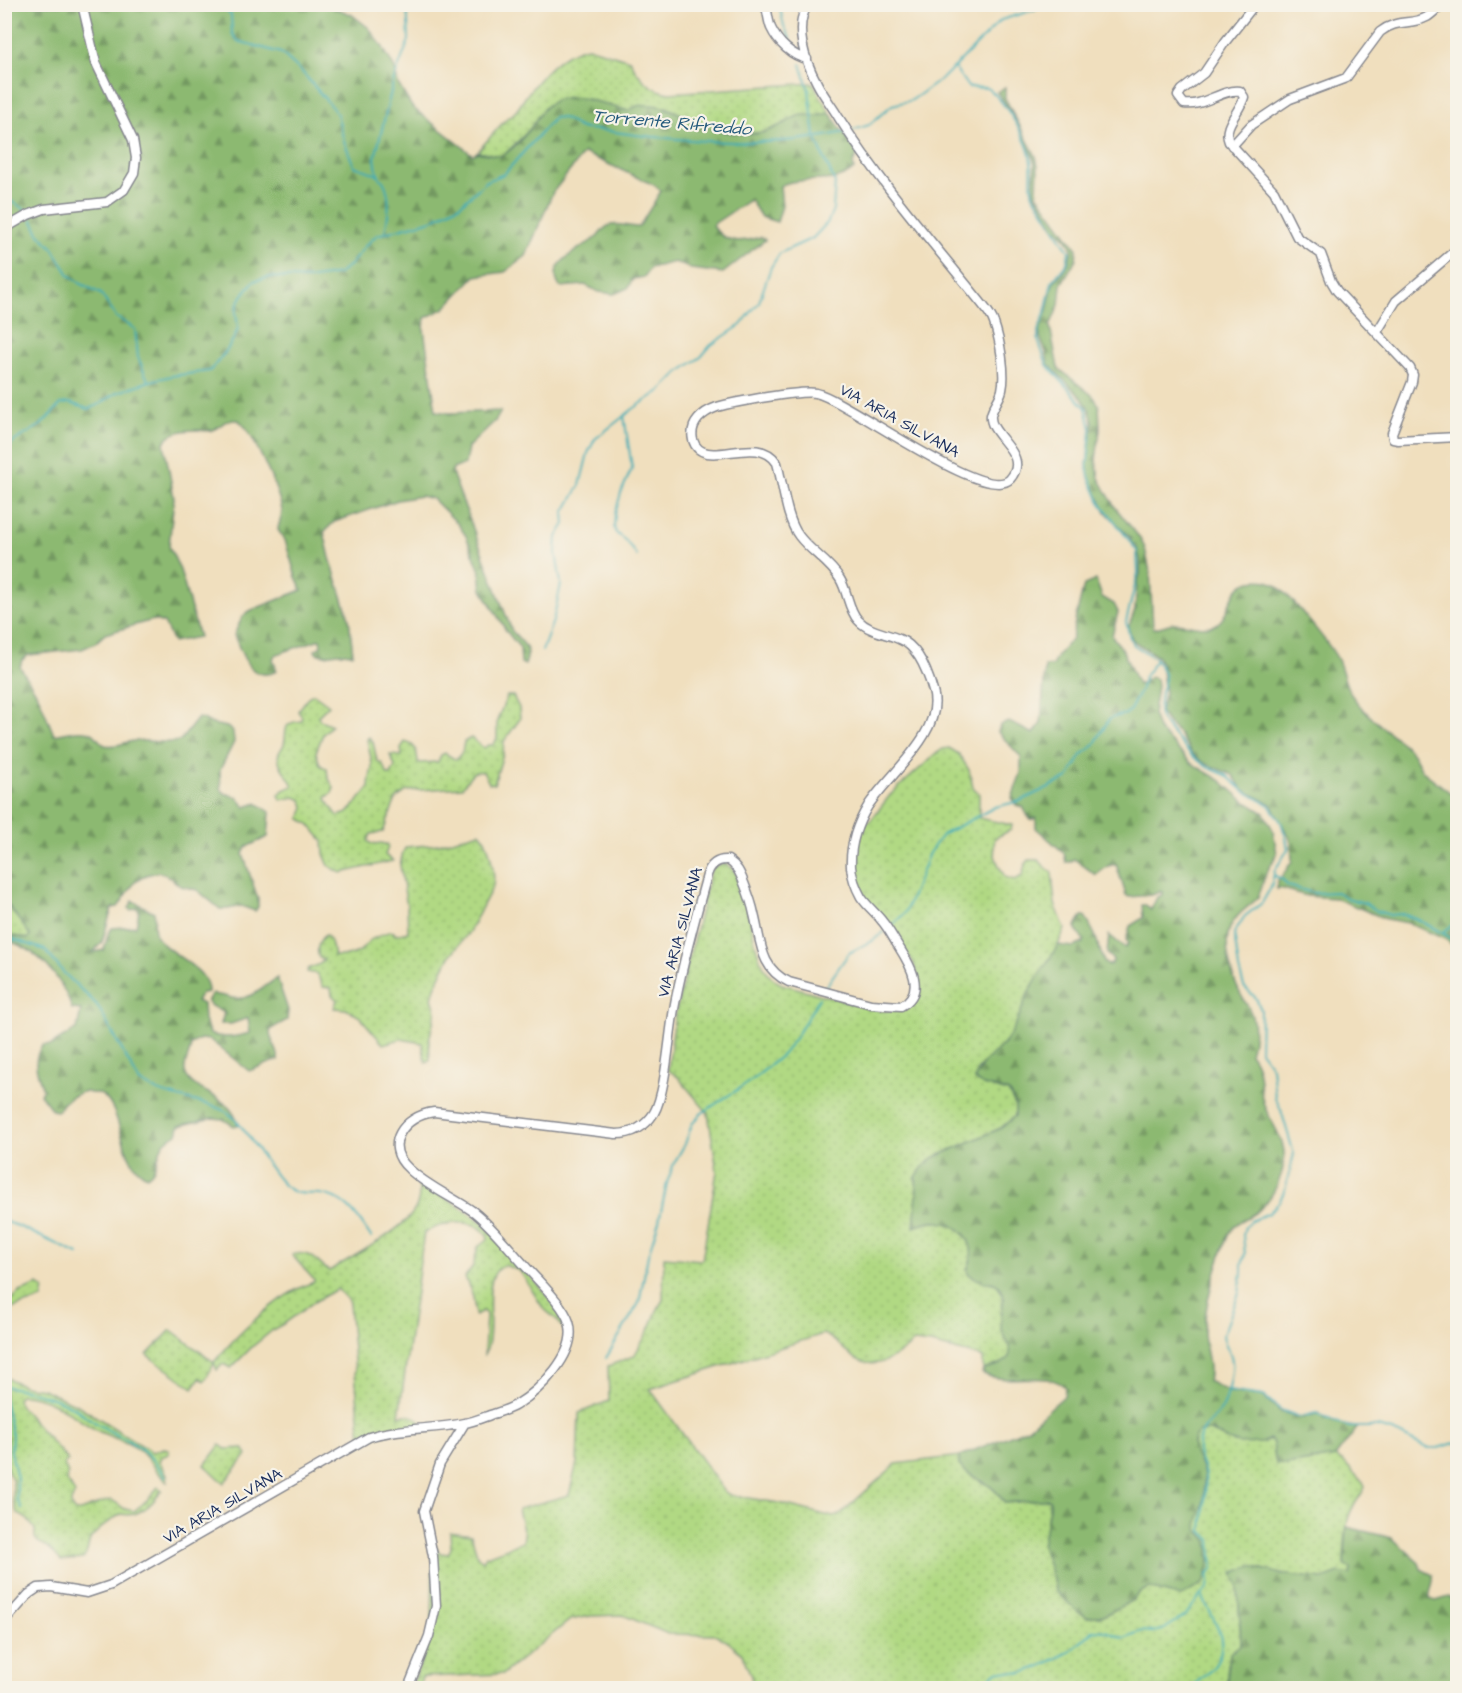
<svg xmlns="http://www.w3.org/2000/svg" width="1462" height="1693" font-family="'Architects Daughter',sans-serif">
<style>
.grass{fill:url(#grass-dots);stroke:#668470;stroke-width:1.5}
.forest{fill:url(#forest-firs);stroke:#547468;stroke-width:1.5}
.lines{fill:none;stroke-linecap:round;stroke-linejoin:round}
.stream{stroke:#3bacb6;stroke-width:2}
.minor-casing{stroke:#86878e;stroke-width:11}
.minor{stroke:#fff;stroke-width:8}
.labels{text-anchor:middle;stroke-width:4.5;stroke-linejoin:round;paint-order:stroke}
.street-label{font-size:16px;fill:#1b2f5e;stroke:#f7f3e8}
.water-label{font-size:18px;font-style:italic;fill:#265b7d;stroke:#f7f3e8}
</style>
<defs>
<pattern id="grass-dots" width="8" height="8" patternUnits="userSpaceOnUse" patternTransform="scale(1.5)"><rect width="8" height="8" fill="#b1d983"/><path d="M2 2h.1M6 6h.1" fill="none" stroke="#98bb74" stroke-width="1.8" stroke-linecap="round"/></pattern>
<pattern id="forest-firs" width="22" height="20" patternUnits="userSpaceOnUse" patternTransform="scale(1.5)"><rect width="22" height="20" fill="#8cb971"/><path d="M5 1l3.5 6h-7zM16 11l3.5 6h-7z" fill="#729760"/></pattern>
</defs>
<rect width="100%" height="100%" fill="#f7f3e8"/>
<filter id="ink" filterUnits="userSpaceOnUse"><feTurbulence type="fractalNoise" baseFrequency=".0167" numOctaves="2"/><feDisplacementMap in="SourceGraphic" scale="12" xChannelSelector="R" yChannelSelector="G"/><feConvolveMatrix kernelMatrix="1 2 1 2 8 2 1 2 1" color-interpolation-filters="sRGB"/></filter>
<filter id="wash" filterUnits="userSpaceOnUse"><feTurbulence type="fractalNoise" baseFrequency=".008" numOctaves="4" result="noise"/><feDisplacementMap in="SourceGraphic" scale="24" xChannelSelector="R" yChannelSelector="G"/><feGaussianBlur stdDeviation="1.35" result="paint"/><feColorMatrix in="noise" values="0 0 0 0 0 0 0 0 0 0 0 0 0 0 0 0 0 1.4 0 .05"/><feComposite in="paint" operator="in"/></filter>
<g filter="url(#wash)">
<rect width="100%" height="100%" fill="#f0dfbe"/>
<!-- grass -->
<path class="grass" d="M588,47L630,60C638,77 651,90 669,93L813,83L830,113L816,116L806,115L764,132L743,134L716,129L701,124L666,107L629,111L584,98L535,124L505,154L500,156L477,152L508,117C518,113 522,100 529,92C543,73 564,50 588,47Z
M314,694L329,705L318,716L320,720L332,725L323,734L316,752L320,765L327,769L328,777L334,788L332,793L326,798L327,801L338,816L348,813L369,788C369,780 371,773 372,766C372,759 368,747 367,739L369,737L373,742L377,761L382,763L388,775H391L395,766L390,755L402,756L401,748L405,742C416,744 417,752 418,762L420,763L438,762L441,755L445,753L456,760L462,752L464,742L471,738L484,748L488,745H493L497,739V721L507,696H513L519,708L520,719L504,741L503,754L494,784L489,783L483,772C470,769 470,779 462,787L407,791L396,799L383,832L371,834L368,841L372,844L382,843L387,845L388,847L385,855L393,861L341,873L329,866L324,854L323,841L309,824L300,819L304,807L302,800L295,797L281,800L279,795L283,790L293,786C290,778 281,770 279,761C276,753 282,750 284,744C288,731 280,723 301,721L302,717L298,711L309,696Z
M949,748L959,754L969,770L973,787L979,794V818L1012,825L1011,830L995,838C992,854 997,863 1005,877L1015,880L1022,876L1025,865L1029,860H1038L1052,873L1055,904L1065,929L1058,945L1028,994L1014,1030L996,1053L977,1070L980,1084L1008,1092L1015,1105V1116L1001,1128L933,1158L916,1177L917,1195L915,1226C922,1225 930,1221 938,1222C962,1223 980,1247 967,1269L988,1282L997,1284C1008,1301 999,1310 1001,1326C1002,1338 1013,1345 1010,1358L1001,1364L983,1370V1358L979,1356L931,1344L914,1342C897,1357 875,1373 853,1357C842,1349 836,1339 823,1334L650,1389L725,1492L730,1495L779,1503L833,1517L838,1516L896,1464L960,1456L959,1465C972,1481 991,1479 1004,1503L1049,1499L1052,1574L1055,1591L1087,1617L1105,1615L1133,1600L1140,1592L1150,1588L1170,1594L1204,1583L1210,1562L1208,1541L1197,1529V1518L1204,1498V1475L1193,1449L1194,1436C1205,1423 1214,1435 1225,1439C1230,1441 1263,1440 1270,1439L1273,1443L1275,1459L1287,1465L1335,1457L1344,1462L1363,1483L1365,1487C1361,1497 1352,1505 1349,1516C1346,1523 1344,1556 1344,1564L1351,1569L1350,1575C1337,1573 1334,1578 1322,1579C1301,1582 1272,1572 1251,1566L1238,1586L1241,1644L1228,1664L1226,1688H753L751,1676L742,1654L728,1642L717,1635L668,1634L623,1615L591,1616L570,1620L503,1674L422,1677L419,1688H411L432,1634L433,1544L440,1553L448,1554L451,1548L450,1532L471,1535L478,1557L483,1561L486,1556L523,1542L524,1534L518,1509L569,1495L577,1463L579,1413L609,1401L608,1366L634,1356L650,1328L658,1308L663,1300L664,1257L702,1260L717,1171L708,1113L678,1077L668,1070L675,1015L710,873L713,867L724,863C760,880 740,965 782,984L881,1011L899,1010L914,1001L918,993V977L913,962L886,921L871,907L859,887L854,866L855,851L861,827L871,820L890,795L937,753L943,749Z
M479,832C488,837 496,874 493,886L469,932L450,956L435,987L432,998L436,1011L429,1040L430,1059L426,1063L422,1043L401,1039L383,1044L360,1017L346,1009L334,1008L337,1000L332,995L331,988L323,987L317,974L307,972L308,969L320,964L324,959L319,958C316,950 318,939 326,935C333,941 332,948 334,956H348L359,952L370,940L390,931L394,932L395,935L408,932L407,907L400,865L403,852L406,847L439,844Z
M4,902L29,932L30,935L27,939L14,936L5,931Z
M418,1183L428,1186L482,1222L548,1296L565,1318L569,1335L557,1320L543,1308L520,1271L504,1265C477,1277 499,1331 484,1355L486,1314L482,1311L476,1316L475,1315L473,1297L465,1277L473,1266L478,1247L488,1239L487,1235C473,1215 442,1223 424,1233L399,1416C410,1413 417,1416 423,1425L361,1440L349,1304L348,1300L337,1289L314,1302L285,1323L274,1329L252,1347L231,1368L223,1364L217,1370L214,1363L205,1381L200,1378L193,1388L147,1355L171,1330L214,1362C239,1333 277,1294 314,1282V1280L292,1255C309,1249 316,1262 329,1271C350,1258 403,1230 414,1211C419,1203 420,1192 418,1183Z
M38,1285L44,1289L42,1299C29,1304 15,1305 5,1313V1305L20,1292Z
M5,1377L24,1386L43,1389L79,1406L152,1452L164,1448L169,1449V1454L161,1457L159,1461L167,1474V1481C156,1473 150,1459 139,1450C127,1441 109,1437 96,1430C72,1417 49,1394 20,1395L17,1399L20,1406L68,1460L64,1464L68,1473L66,1480L75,1493C72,1501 67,1504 75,1512C85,1511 98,1502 112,1500L125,1509L134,1511L147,1500L158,1487L162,1490C152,1505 139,1518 121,1514C114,1518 93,1533 90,1540C87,1547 89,1552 83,1559L61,1561L48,1547L38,1542L35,1538V1529L27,1519L17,1513L13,1500V1481L8,1472L5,1458L7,1442L4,1421Z
M220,1445L226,1449L243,1448L247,1455L224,1483L205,1465Z"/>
<!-- forest -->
<path class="forest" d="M5,5H329L352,15L369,28L382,46L395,69L398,84L412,107L473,155L477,152L500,156L505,154C519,144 530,130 539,115C560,82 598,104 628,111C651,92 691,121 714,129C728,133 750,136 765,132C777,128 787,121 798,116C805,113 810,117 816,116C821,116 826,114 830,113L858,154L853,163L854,169C834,188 803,174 780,186L782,206L777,222L761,217L751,201H748L715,223L713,226C725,245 743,242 761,237L765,240L723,273L691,269L675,262L650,268L644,277L633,279L628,288L614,294L599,292L585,285L560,287C543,263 583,248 597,237C601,233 604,226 611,225C620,223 629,227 639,227L661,191L654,185L584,153L553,192L526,256L505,272L475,276L445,308L425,318L424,329L436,411L449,413L501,411L496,420L468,447L465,464L453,469L452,473L512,631C523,643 532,648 525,665L521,663L520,648L507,632L482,590L480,571L466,536L458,524L433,499L421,496L398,500L334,522L324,532L330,558L349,618L353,654C349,654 346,653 342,653C331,652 327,658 316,653L315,650L321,646L320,639L275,655L273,659L277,671C250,684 242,654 234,635L242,618L247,612L302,590L296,577L285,540L278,530C278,524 282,518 282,512C281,496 251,427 238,420C221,419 224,426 212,430C208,432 202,430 198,430C186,430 168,431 164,443L174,498L169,546L180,570L199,637L173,642L164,623L154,620L142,623L105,634L95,643L82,649L29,655L22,660L20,667L39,697L54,735C65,733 81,728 92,733C97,735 99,743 105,745C113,747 122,744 128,742C145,738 163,745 180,741L198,718L203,719L212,724L227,727L233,732L234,742L220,770L221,789L224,793L237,797L245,807L257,803L270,812L268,837L246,847L243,854L258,899V907L255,911L241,906L228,909H220L197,890L181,886L165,874L158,872L146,875L135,882L118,907L112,908L102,942L93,952L104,950L108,934L112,928L136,926L139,911L137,908L130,910L129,908L133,901L154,912C156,920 152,927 156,935C166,955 209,966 208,992L202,993L196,1001L203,1004L204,1020L210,1034C226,1039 233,1037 250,1033L248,1018L231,1024H221L224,1013L211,1006L207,1001L212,994C219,995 225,996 232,998C251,1001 263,987 277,978L288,1010L287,1020L276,1026L270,1031C270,1044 280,1049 278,1060L249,1071L210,1040L200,1039L191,1044C191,1054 183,1063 185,1072C190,1093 231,1093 238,1125L234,1126L223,1119L212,1118L179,1126L177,1134C173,1137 168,1139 165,1142C156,1152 159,1169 147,1176C117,1162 125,1108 100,1094C95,1092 97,1094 91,1093C84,1092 90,1091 82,1092C71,1095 63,1102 57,1111L52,1110L40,1094L43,1089C37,1074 31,1059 43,1045H51L77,1029L81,1010L72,1009C62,977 37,948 5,940V931L14,936L28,939L30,935L5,901Z
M1005,87V98L1036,156L1038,166L1037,194L1077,249L1076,259L1061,285L1059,305L1050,326L1058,368L1093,396L1099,405L1100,429L1096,460L1099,478L1115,507L1139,537L1145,548L1150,572L1153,628C1159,628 1167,624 1174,623C1187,623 1201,630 1215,625C1231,618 1228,585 1251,581C1258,580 1268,580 1274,584C1286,590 1332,647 1338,660C1345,676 1344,687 1356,701C1371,721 1392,733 1410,750C1417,757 1418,766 1424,772L1457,798V926L1449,933L1457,941V949L1445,939L1408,923L1386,919L1335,898L1307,896L1280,888L1277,889L1278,880L1283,875L1292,861L1291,841L1271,804L1242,789L1233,775L1206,764L1193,755L1179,734L1168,723L1160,712L1165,693L1161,664L1158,657L1132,640L1128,628L1135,610L1137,584L1140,574V560L1136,545L1131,543V539L1106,512L1089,478L1087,464L1093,421L1089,409L1082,398L1048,364L1046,352L1040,338L1039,331L1047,310L1053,283L1068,264L1072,249L1067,239L1054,226L1033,191L1035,163L1032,154L1011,112L997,92Z
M1096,580L1102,597L1114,604L1118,612L1112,636L1122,649L1138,685L1151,677L1156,679L1157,686L1153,714L1158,729L1191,763L1220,780L1243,800L1264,813L1273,830L1277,854L1266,873L1258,898C1249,907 1238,912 1232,924C1221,942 1231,974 1239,991C1243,1000 1249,1006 1252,1016C1255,1027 1254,1042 1250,1053C1264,1070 1257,1086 1264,1105C1269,1119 1279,1131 1283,1146C1288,1165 1277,1191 1264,1205C1246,1225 1235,1213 1224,1246C1215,1272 1205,1303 1204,1331C1204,1348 1212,1363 1208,1381L1229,1392L1263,1396L1281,1412L1302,1418L1319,1413C1329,1423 1343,1426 1358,1427L1335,1457L1287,1465L1276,1464L1273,1443L1270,1439L1261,1443L1240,1444L1225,1439L1212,1431L1198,1432C1184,1447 1203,1461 1204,1477C1204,1484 1205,1494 1204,1501C1202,1511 1197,1518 1197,1529L1208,1541L1210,1562L1204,1583L1181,1597L1150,1588L1140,1592L1133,1600L1105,1615L1087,1617L1078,1612L1055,1591L1054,1582L1042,1546L1050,1502L1049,1499L1004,1503C991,1478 972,1482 959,1465L960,1456L1028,1428L1064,1396L1065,1387C1047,1369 1006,1387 982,1373L983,1370L1001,1364L1009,1358C1013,1345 1003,1339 1001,1327C998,1315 1012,1290 994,1283C993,1282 987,1282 985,1282C979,1281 974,1277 968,1274L967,1269C980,1247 962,1223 938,1222C930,1221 922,1224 914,1227L917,1195L916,1177L922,1168L933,1158L1001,1128L1015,1116V1105L1009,1092L980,1084L975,1080C975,1067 997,1052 1006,1041C1017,1027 1020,1011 1028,994C1035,979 1046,965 1055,950L1058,945L1074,947L1083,943L1084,940C1074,928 1073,929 1082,916H1085L1095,935L1104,962L1107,965L1112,964L1113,960L1107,954L1109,935L1125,948L1128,944L1126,940L1130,926L1143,918L1142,905H1146L1151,910L1157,897L1162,895V891L1152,895L1129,897L1126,895L1116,864L1108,866L1096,875L1074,859L1070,862H1066L1064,853L1036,828V818L1030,820L1023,807L1016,805L1012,798L1021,773V757L998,732L1000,725L1009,722L1034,734L1041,723L1045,666H1052L1057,656L1072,639L1075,621L1084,585Z
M1347,1527L1392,1538L1419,1562L1421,1569L1433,1575C1435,1584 1428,1591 1430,1599L1436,1601L1449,1597L1457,1602V1688H1226L1230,1653L1241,1644L1238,1586L1233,1573L1251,1566L1281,1574L1323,1579L1339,1573L1350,1575L1351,1569L1344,1564Z"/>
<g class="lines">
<!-- stream -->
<path class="stream" d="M218,4L231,15L232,33L238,41L281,53L302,72L326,100L337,114L344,141L354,166C362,169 371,171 377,175C393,186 389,215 385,231
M779,4L784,26L797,52
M954,67L968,87L988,88C1005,102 1029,140 1031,162C1033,173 1029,184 1033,195L1069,251L1067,263L1052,282L1044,316L1038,331V340L1047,365L1086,408L1091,429L1087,468L1089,477L1100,502L1137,551L1138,573L1126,622L1130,638L1134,645L1156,659L1164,674L1165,679L1161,692L1159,711L1161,719L1166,726L1191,755L1207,767L1226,775L1244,791L1269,805L1281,822L1286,838L1288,849L1275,870L1271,887L1262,903L1245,916L1234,933L1239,969L1244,987L1256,998L1261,1010L1260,1051L1272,1067L1275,1097L1281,1110L1294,1154L1285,1190L1279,1202L1269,1213L1251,1221L1245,1227L1243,1235L1245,1254L1242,1265V1273L1239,1293L1223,1335C1224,1345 1231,1352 1232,1361C1234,1371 1227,1399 1223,1407C1214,1420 1200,1427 1198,1445C1196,1455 1204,1466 1205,1476C1207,1495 1203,1513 1202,1531L1211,1540L1213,1569L1208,1575C1211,1584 1207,1589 1202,1595C1211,1618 1232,1640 1215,1665C1209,1674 1198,1678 1193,1688
M851,131L869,125L892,105L912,100L943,78L1001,20L1034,10L1043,4
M379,176L377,172L375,158L394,79L409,40L407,4
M4,197L26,210
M32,219L40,235L53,248L69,275L80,283L101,294L116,317L135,329L138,357L145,374L149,381
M624,416L632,468L621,493L615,514L614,527L616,533L626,541L637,556
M4,454L13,442L41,425L61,404L70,403L88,409L100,404L116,393L150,381L171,376L210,371L227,350L235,336L238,328L236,312L238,303L244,293L254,281L270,277L308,279L339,274L351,264L365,246L377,235L432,220L460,205L487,181L504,174L554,118C569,115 573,129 587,129C607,130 626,134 646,136C713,143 779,147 846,132
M542,651L553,621L561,584L556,553L557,537L565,524L564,513L580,485L588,453L595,439L633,409L660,391L679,372L701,357L711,345L741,325L759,302L771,267L780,253L813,238L828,222L833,209L835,183L815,137L809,90L801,64
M1275,876L1282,879L1288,886L1314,893L1337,892L1347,898L1365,903L1377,911L1390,915L1402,914L1417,919L1446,935L1458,944
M891,926L905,913L929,853L942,835L995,807L1020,801L1068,778L1082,755L1094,745L1108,721L1111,718L1126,714L1130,710L1140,691L1145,675L1156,660
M1443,932L1458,921
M4,936L45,950L63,972L97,1005L139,1081C164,1099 198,1098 225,1111C243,1120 268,1171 285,1186C295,1196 308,1193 320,1194C346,1197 358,1217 371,1237
M824,989L849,953L872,941L884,932
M4,1221L18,1226L78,1254
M606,1358L639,1303L648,1255L659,1221L667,1183L674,1163L685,1144L692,1124L702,1113L755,1078L783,1054L796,1037L819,998
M4,1386C27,1390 50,1395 70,1406C81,1411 90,1420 101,1426C133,1445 143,1443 165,1476
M1228,1391L1264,1396L1281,1410L1300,1417L1316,1413L1340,1424L1350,1427H1377L1393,1431L1427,1448H1438L1458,1442
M4,1399L12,1435L11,1452L17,1478V1499L22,1509
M977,1688L997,1671L1023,1673L1043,1665L1071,1651L1094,1630L1105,1631L1124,1638L1142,1631L1153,1632L1163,1630L1186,1615L1201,1595"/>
</g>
</g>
<g filter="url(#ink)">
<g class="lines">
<!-- minor casing -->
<g class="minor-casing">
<path id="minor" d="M765,4C768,12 768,21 771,28C778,43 792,56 807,59
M1255,4L1225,42L1204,73L1182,90L1178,96L1184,104C1204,107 1221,89 1240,91L1244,97C1240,112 1222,126 1229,142L1274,191L1297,237L1321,254L1331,281L1337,291L1410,368L1413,375L1412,382L1392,433L1393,439L1398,440L1458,437
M1232,146L1251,125L1290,99L1346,78L1380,32C1398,18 1410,26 1427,17C1432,14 1437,9 1442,4
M4,229L28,215L44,209L107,202L124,190L134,173L136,158L133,140L96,63L82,4
M1377,332L1396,301L1458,248
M4,1622L29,1594L38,1588L51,1587L87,1593L111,1585L369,1437C400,1427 433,1430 464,1423C473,1422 482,1418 490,1415C499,1412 508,1410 516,1405C539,1391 579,1353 569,1322C563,1304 540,1283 527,1268C510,1250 494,1228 474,1212C453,1197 428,1187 409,1169C382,1145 404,1116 434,1112L616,1134C632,1134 645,1127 654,1113C666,1092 669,1035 674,1009C682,964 695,919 707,875C710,865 717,859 728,860C737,866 740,873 744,883C748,893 752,903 754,914C761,941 760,969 789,982L871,1004L901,1006C928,991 909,963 897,944C892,936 888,928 882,921C875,912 867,906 861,897C856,888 852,877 851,867C850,846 857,824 868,806C888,775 945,732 933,691C928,673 918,646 899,639C886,633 869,632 858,620C848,609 848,592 840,579C830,562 811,552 799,536C786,519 783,484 777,463C757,431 703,473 693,440C689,423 703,412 717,407C734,402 801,390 816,393C848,400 985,505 1010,479C1032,454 988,436 991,415C993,406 1000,399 1002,390C1006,373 1000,340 994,323C992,316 987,310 982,304C933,243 881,184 839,118C832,106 823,95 817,83C805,61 793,27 808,4
M408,1688L429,1636L436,1606L433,1556L424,1511L440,1464L465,1423"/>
</g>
<!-- minor -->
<use href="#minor" class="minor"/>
</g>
</g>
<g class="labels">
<!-- street labels -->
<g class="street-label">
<text transform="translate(900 420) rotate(29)" y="6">VIA ARIA SILVANA</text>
<text transform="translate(679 932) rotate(-75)" y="6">VIA ARIA SILVANA</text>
<text transform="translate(222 1505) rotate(-30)" y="6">VIA ARIA SILVANA</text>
</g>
<!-- water labels -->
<g class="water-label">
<text transform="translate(672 122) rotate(5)" y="6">Torrente Rifreddo</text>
</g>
</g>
<!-- margin -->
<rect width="1462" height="1693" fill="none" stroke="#f7f3e8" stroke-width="24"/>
</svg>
